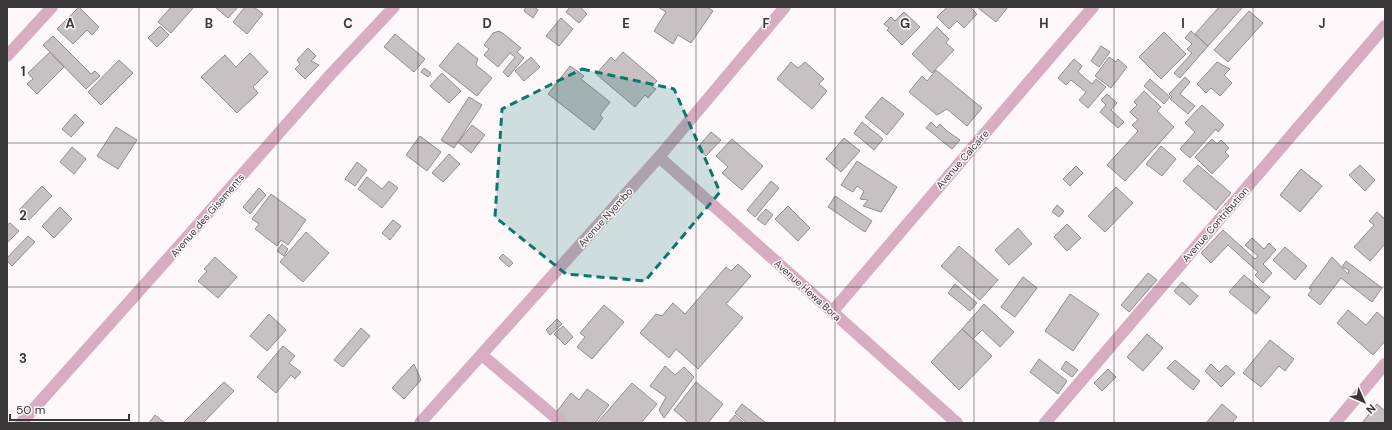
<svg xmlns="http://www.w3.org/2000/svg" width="1392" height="430" font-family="'DM Sans',sans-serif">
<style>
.building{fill:#c7c1c4;stroke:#928d8f}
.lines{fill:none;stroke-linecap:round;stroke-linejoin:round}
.street{stroke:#d8adc1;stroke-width:12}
.marked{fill:#0f766e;fill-opacity:0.2;stroke:#0f766e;stroke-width:3;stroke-dasharray:8 5;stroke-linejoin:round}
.grid{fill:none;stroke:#393738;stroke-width:1;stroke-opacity:0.55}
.labels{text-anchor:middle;stroke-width:3;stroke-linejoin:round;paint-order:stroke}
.street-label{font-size:10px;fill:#393738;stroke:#fef8fa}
.grid-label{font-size:13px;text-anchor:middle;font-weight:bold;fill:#393738;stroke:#fef8fa;stroke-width:3;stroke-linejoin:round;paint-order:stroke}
</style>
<rect width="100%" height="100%" fill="#fef8fa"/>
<!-- building -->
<path class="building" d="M79,7L99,27L92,35L87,30L73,44L57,29Z
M171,7H194L171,33L158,22Z
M215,7H238L228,18Z
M245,7H254L263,14L247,34L233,22Z
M526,7H534L538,10L533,18L524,11Z
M570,7H580L587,14L579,23L566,12Z
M658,7H707L713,11L691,43L678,35L673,44L654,31L666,12Z
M947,7H970L977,14L964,28L957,21L949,29L937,17Z
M977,7H1008L996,22Z
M1219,7H1243L1208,46L1195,34Z
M1249,11L1263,23L1228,62L1214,50Z
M904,12L920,27L902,45L887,30L889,28L884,24L891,17L895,21Z
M561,18L573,29L559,46L546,36Z
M160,26L169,35L157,47L148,38Z
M937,27L949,39L946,43L954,50L932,73L912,54Z
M499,31L504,34L521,48L517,52L524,58L508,77L503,72L515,57L510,53L498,67L484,55L489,49L484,45L493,33Z
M1191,31L1208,46L1180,78L1174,73L1192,53L1187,49L1192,44L1185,38Z
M1164,32L1186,54L1161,79L1139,57Z
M395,34L425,59L414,72L384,47Z
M53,36L91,74L95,71L100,76L86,89L43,45Z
M458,43L478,59L476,65L492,78L477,96L439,66Z
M1101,46L1110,52L1099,67L1091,61Z
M308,48L316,56L311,61L319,65L305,79L295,69L300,64L297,60Z
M50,52L64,67L37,94L27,84L33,79L28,73Z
M623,52L657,81L652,87L656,89L648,98L645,95L635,107L596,74L611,57L615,61Z
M250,53L268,72L253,87L258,93L237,113L201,77L225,55L236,67Z
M531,57L540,67L524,81L515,71Z
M1109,57L1116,62L1118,59L1127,67L1111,88L1095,76Z
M1074,59L1082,66L1078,72L1092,84L1096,79L1106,87L1088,108L1079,100L1086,92L1071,80L1066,85L1058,78Z
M119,60L133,73L101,105L88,92Z
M791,62L798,68L805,62L824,79L819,84L827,91L812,109L777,79Z
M1217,62L1230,69L1224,75L1232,83L1220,96L1211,88L1206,93L1197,84Z
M570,66L584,76L581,79L610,102L600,115L603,118L594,130L548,94Z
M424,68L431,73L428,77L421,72Z
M936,70L982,108L967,126L947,109L937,115L909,92L922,76L927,81Z
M442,73L461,91L449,103L430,86Z
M1185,77L1190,82L1180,94L1195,106L1188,114L1170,99L1172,97L1169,94Z
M1150,79L1170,97L1164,104L1144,86Z
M1144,91L1161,107L1157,111L1174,127L1125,181L1107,165L1138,131L1132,125L1138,120L1130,112L1137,105L1134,102Z
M1107,94L1117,103L1111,110L1124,122L1118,128L1100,112L1106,105L1101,100Z
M469,97L482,105L454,148L441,140Z
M882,97L904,114L887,135L865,117Z
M1202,105L1224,125L1218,132L1216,129L1190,158L1180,149L1195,132L1185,123Z
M75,114L84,123L71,137L62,129Z
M862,122L883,139L874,150L854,133Z
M931,122L937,128L940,124L947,131L960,140L952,149L926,128Z
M472,125L485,135L471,153L458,142Z
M116,127L137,140L118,169L97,156Z
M711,132L721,140L706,156L697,148Z
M420,136L441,152L427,171L406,155Z
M844,138L860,151L841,172L826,159Z
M732,139L763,166L742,190L722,173L728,167L716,156Z
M1212,139L1217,144L1221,140L1229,148L1225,152L1229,156L1212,174L1195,157Z
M1161,146L1176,159L1162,176L1146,164Z
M72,147L86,159L74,174L60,162Z
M449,154L460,164L443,182L432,173Z
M857,161L897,187L881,212L863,206L868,200L860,199L864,191L857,186L853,192L841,185Z
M357,162L367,170L355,186L345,179Z
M1198,165L1231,193L1216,210L1183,181Z
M1360,165L1375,180L1365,191L1349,175Z
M1076,166L1083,173L1070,186L1063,179Z
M1301,169L1322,186L1300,212L1280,195Z
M367,177L382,189L389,181L398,188L382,208L358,189Z
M771,181L779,188L755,217L747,210Z
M42,186L52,196L29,220L19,210Z
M1116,187L1133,203L1105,232L1088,216Z
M259,188L266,195L250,214L243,207Z
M271,194L306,220L288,245L281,240L277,246L255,229L259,224L252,219Z
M835,196L872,221L865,232L828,207Z
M1057,205L1064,211L1059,217L1052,212Z
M788,206L810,228L798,241L775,219Z
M60,207L72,219L54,238L42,226Z
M766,209L773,215L765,225L757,219Z
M1377,212L1385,219V244L1370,261L1354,247L1374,225L1369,221Z
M393,220L401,226L390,240L382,233Z
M10,223L19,231L7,243V225Z
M1067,224L1081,238L1067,251L1054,237Z
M1018,228L1032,244L1009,265L995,250Z
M1223,230L1255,259L1258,256L1245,245L1252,238L1264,249L1269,243L1276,250L1263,264L1272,273L1263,283L1255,275L1258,272L1228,245L1211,263L1201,253Z
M306,232L329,253L303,282L280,262Z
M28,236L35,242L12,266L7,261V258Z
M282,244L288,249L284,256L277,251Z
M959,246L998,280L980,300L941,266Z
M1285,247L1307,266L1295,280L1273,260Z
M503,254L513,263L509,267L499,258Z
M215,257L237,277L218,298L198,281L207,271L204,269Z
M1332,257L1348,274L1349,270L1342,267L1346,261L1382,288L1372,302L1341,278L1320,305L1308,295L1312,290L1309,288Z
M738,264L751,276L726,304L743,318L698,369L676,349L669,358L640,333L656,314L662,316L673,303L685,314L726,267L731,271Z
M1148,273L1157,280L1129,312L1121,305Z
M1244,275L1270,297L1256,314L1229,292Z
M1023,277L1037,288L1015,317L1001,307Z
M1182,282L1198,296L1190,305L1174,291Z
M955,284L977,303L970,311L948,293Z
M1070,294L1099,314L1073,351L1045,331Z
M984,304L1014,332L1000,347L982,330L973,339L962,329Z
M604,305L624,322L592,359L577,347L585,337L580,333Z
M1348,310L1366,325L1377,312L1385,319V341L1373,355L1337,323Z
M269,314L286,330L267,351L250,336Z
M557,319L562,324L550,335L546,330Z
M563,326L573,337L565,345L554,334Z
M361,328L370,336L343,367L334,360Z
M962,329L992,356L959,390L931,362Z
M1147,334L1163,348L1143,371L1127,357Z
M1270,340L1294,359L1285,371L1279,366L1261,387L1243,373Z
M283,346L295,356L289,363L301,372L295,379L291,375L276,393L257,377Z
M1039,359L1067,381L1058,394L1030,372Z
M1175,360L1200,381L1193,390L1167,368Z
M1066,361L1078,370L1072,377L1061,369Z
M414,364L421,380L404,399L392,388Z
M1211,364L1219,372L1226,365L1235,373L1221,387L1205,371Z
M665,366L675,375L684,367L694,377L664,418L659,410L666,397L650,386Z
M1108,369L1116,377L1102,391L1094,383Z
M224,382L234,391L203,423H183Z
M696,382L723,404L708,423H689L674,410Z
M632,383L657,404L641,423H597Z
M587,389L609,405L595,423H566L555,414L571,393L579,400Z
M742,404L766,423H747L735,413Z
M1222,404L1237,417L1232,423H1206Z
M1377,404L1385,411V423H1362Z
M155,415L165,423H149Z
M735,415L744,423H728Z"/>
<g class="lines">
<!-- street -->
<path class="street" d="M7,56L52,7
M659,157L957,423
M832,312L1093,7
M482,355L562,423
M21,423L180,245L331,74L394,7
M420,423L659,157L785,7
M1045,423L1385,26
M1335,423L1385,364"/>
</g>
<!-- marked area -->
<path class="marked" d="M582,69L674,89L720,192L645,281L566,274L495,217L502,109Z"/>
<!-- grid -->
<path class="grid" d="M139,7V423M278,7V423M418,7V423M557,7V423M696,7V423M835,7V423M974,7V423M1114,7V423M1253,7V423M7,143H1385M7,287H1385"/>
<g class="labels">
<!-- street labels -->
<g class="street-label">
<text transform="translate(962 159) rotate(-49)" y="4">Avenue Calcaire</text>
<text transform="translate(207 215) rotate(-49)" y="4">Avenue des Gisements</text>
<text transform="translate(605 217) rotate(-48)" y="4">Avenue Nyembo</text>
<text transform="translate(1215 224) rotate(-49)" y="4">Avenue Contribution</text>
<text transform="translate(808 290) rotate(42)" y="4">Avenue Hewa Bora</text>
</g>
</g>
<g class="grid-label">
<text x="70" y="28">A</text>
<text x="209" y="28">B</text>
<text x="348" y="28">C</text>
<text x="487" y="28">D</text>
<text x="626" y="28">E</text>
<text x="766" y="28">F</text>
<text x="905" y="28">G</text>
<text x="1044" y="28">H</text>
<text x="1183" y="28">I</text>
<text x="1322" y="28">J</text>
<text x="23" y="76">1</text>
<text x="23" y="220">2</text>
<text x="23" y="363">3</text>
</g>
<!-- border -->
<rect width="1392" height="430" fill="none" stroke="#393738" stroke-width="16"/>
<!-- north arrow -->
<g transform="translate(1364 402) rotate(135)" stroke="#fef8fa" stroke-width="3" paint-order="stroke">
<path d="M0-3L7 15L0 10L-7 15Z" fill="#393738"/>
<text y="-6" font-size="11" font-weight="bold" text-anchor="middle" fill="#393738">N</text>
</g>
<!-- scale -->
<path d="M10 414v6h119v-6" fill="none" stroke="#393738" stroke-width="2"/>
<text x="16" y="414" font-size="12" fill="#393738" stroke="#fef8fa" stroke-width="3" paint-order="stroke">50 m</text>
</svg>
